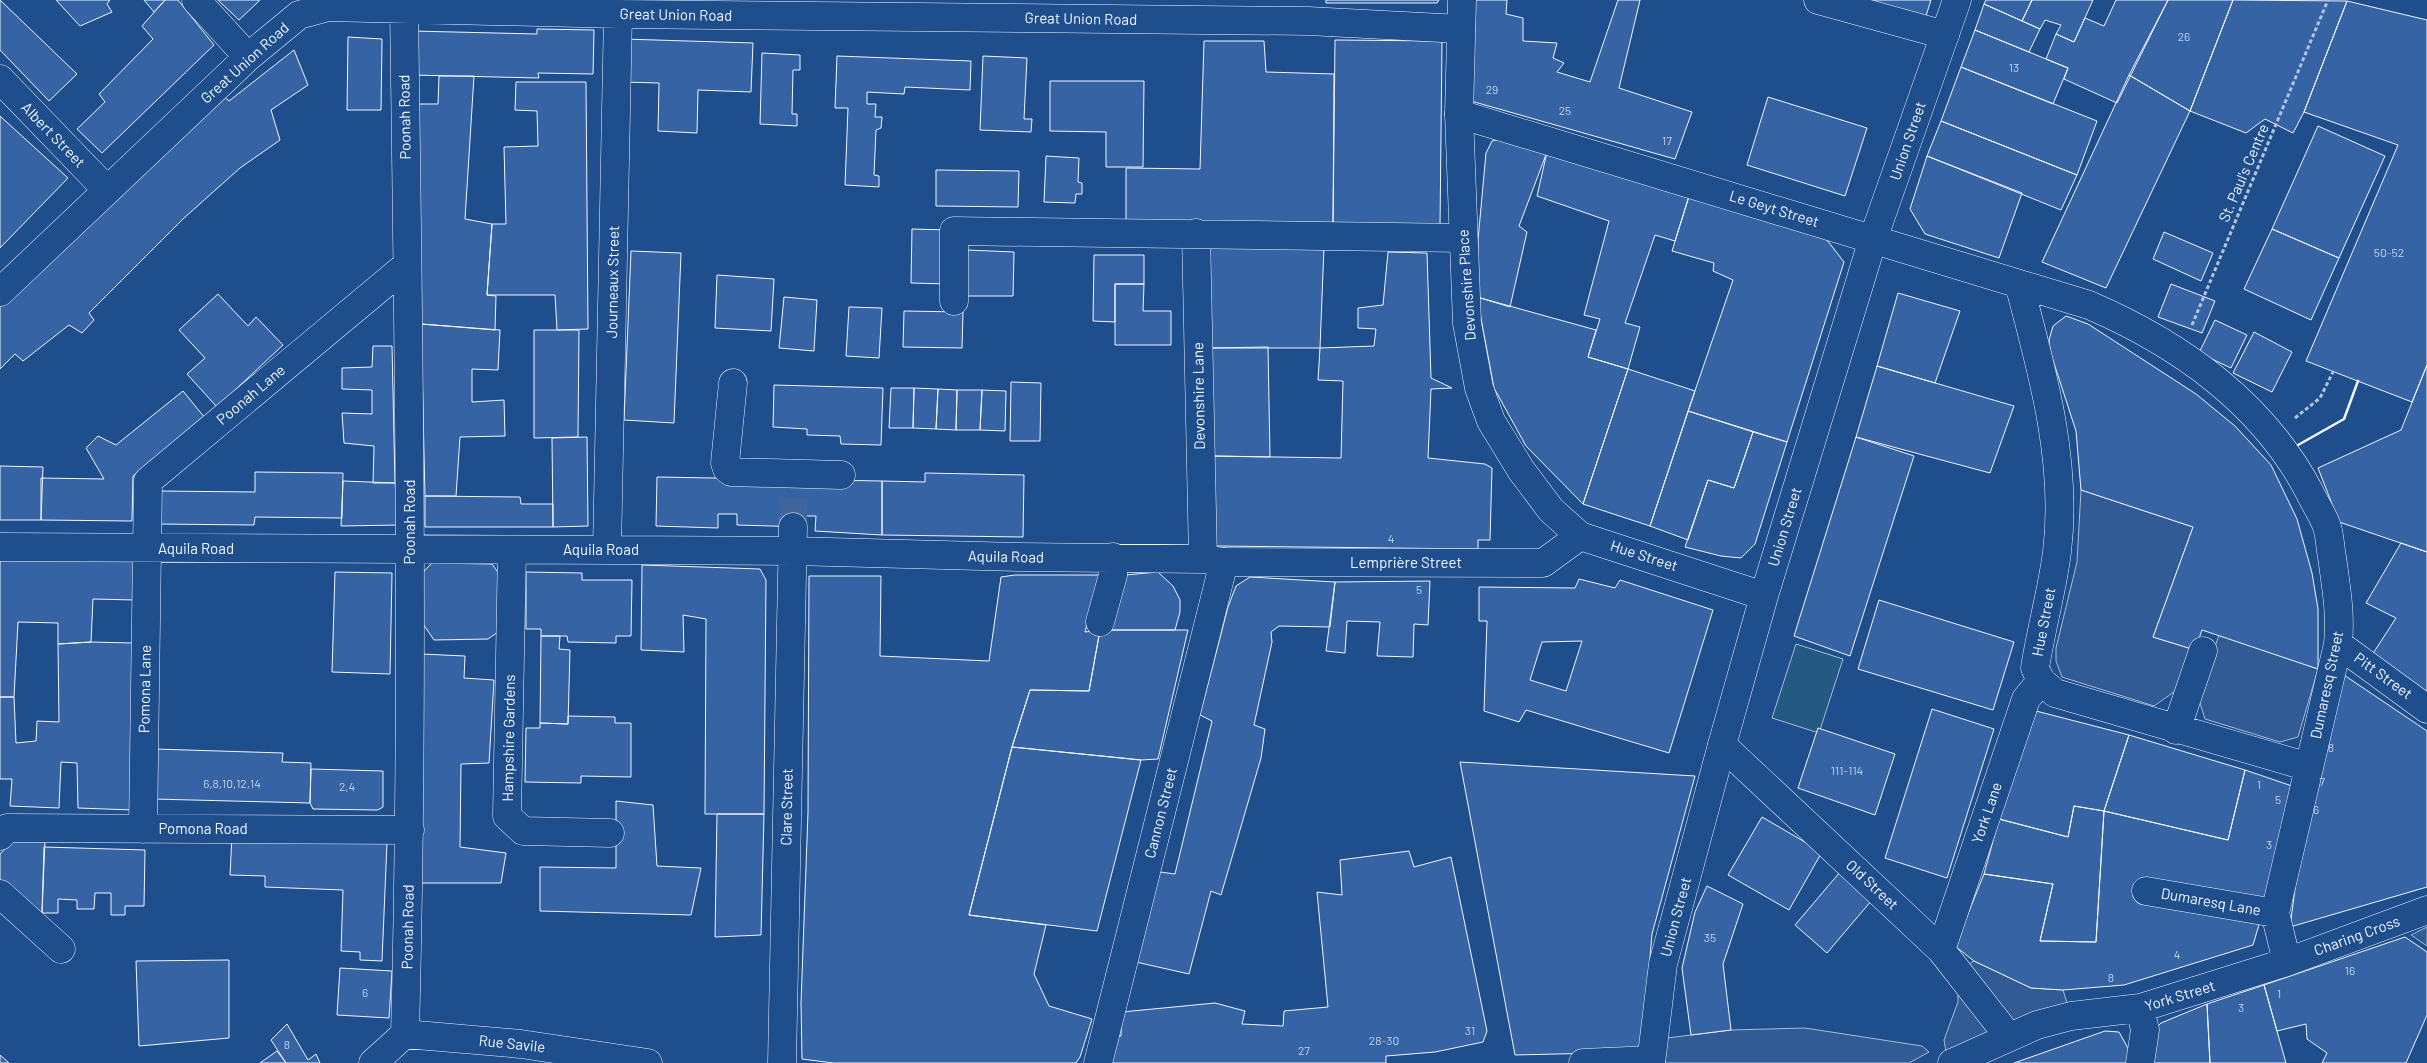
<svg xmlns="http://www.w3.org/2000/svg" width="2427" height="1063" font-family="Barlow,sans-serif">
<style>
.green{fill:#245a82;stroke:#a8bbd7}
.parking{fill:#305b95;stroke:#a8bbd7}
.building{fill:#3563a3;stroke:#f2f6ff;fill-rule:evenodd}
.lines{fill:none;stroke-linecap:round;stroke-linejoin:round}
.minor-tunnel{stroke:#3f679d;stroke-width:28;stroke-dasharray:28 14;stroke-linecap:butt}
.minor-casing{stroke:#f2f6ff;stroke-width:29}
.major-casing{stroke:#f2f6ff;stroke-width:29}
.path{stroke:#b3c4dc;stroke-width:3;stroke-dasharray:4 2.5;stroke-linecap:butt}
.minor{stroke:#1f4e8c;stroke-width:28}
.major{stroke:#1f4e8c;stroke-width:28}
.wall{stroke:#f2f6ff;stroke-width:2.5}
.labels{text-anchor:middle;stroke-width:4;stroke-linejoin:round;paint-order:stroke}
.number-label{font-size:12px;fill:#c3d1e8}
.street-label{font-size:15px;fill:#f2f6ff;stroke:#1f4e8c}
</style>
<rect width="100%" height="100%" fill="#1f4e8c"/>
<!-- green -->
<path class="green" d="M1796,644L1843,659L1819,733L1772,718Z"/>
<!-- parking -->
<path class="parking" d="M2081,490L2193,527L2153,637L2195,650L2181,687L2154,706L2062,677L2056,661V648L2077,562Z
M2219,635L2318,669L2298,737L2280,742L2205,719L2198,697Z
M2427,927V946L2411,935Z
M1974,961L2031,988L2063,990L2071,1016L1948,1063L1944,1040L1958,1002V980L1960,969Z
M1805,1028L1922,1046L1929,1052L1909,1063H1665L1667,1038L1731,1030Z"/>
<!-- building -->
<path class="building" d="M0,0L77,74L49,101L0,50Z
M56,0H110L107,4L112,12L80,26Z
M144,0H165L154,12Z
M165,0H178L214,45L102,153L77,129L105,102L99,94L153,39L142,26Z
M218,0H260L239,20Z
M1326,0H1439L1437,3H1326Z
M1473,0H1507L1506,14L1523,18V41L1557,43L1553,58L1564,63L1557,72L1590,82L1618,0H1640L1619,88L1692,112L1675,159L1471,101Z
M1868,0H1931L1925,19Z
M1986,0H2032L2022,21L1984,4Z
M2032,0H2093L2074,42L2056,34L2061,25L2045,20L2040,29L2022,21Z
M2116,0H2168L2117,103L2064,79L2068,68L2046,59L2056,34L2074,42L2085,18L2104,26Z
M2168,0H2233L2190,111L2129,75Z
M2233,0L2347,1L2304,112L2293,133L2265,119L2246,133L2190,111Z
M2347,1L2427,20V365L2412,402L2306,361L2398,145L2304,112Z
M1984,4L2040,29L2029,52L1975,30Z
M537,29L594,30L593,74L538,73L539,78L411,75L412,31L537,34Z
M1975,30L2068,68L2053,104L1961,67Z
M348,37L382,39L381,110H347Z
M623,39L753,43L751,92L698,90L697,133L658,131L659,83L622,82Z
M1335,40L1442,41L1440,226H1333Z
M1204,41H1264L1266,72L1334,74L1333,226L1126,220V168L1200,169Z
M294,50L308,85L271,110L280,140L240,168L184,218L89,313L94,320L82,333L69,325L23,361L15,354L0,369V306L220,93L229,101Z
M762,53L800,55V70H793L792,114H797V126L760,124Z
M837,56L971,61L970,90L905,87L904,94L867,92V104H876L875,117H882L881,128L876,130L874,175L879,176V187L845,185L848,108H835Z
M983,56L1027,58L1024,119H1032L1031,132L980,130Z
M1961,67L2097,121L2077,175L1941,121Z
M2129,75L2190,111L2106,288L2042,262Z
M439,76H474L465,219L492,224L487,295L496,296L495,330L421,324L416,104H438Z
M1050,81H1144L1143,167H1106V132L1050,131Z
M516,82H586L588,329L557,330L555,295H487L492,224H506L504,147L538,146L537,111L515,110Z
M1768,97L1867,128L1845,196L1747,165Z
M0,116L68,178L0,248Z
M1941,121L2077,175L2061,210L1927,156Z
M2318,126L2385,156L2339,258L2272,229Z
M1504,138L1547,152L1519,226L1527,232L1510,307L1477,297L1478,240L1486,153L1492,141Z
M1547,152L1690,193L1675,241L1655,235L1625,323L1640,327L1628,369L1588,357L1600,319L1584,315L1609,221L1537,196Z
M1046,156L1079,158L1078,182L1082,183V194H1076L1075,203L1044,202Z
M1927,156L2022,193L1999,258L1925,234L1910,209Z
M936,170L1019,171L1018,207L936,206Z
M1690,193L1827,240L1844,262L1787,442L1688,411L1733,280L1713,271L1714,263L1672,251Z
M912,229L949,230L948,284L911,283Z
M2272,229L2339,258L2311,320L2244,289Z
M2164,232L2213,253L2201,281L2153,259Z
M1205,241L1324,247L1320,348H1210Z
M967,250L1014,252L1013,296H966Z
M631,251L681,253L674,423L624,420Z
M1388,252L1427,253L1431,378L1452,388L1431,389L1428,458L1485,464L1492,468L1490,540H1478V549L1216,546L1212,456L1341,458L1343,381L1318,380L1320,348L1374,346L1376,329L1358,328V308L1383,305Z
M1094,255H1144V284H1115V322L1093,321Z
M717,275L774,279L771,331L715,328Z
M1115,284H1144L1143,311H1171V345H1115Z
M2171,284L2215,301L2202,333L2158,317Z
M1898,293L1960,311L1935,383L1877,366Z
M218,294L248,326L256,317L283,345L217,407L187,374L205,358L179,330Z
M784,297L817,300L814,351L779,348Z
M1477,297L1596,330L1588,357L1628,369L1583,504L1526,446L1494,388Z
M849,307L882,308L879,358L846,356Z
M904,311L963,312L962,348L903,347Z
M2066,316L2088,324L2196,394L2235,426L2271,465L2297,519L2312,573L2318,609V669L2202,630L2195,650L2153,637L2193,527L2081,490L2076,431L2050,351L2049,340L2053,326Z
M2215,320L2247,335L2231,368L2199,353Z
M421,324L500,330L498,370L472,369V402L504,400L505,436L460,437L456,496H425Z
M534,330H579L578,437L534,438Z
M2254,332L2292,352L2272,392L2233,373Z
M373,346H392L395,483H373L374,446L344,443L342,413L372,414V390L342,389V368L372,367Z
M1268,347L1270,457L1212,456L1210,348Z
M2427,365V552L2339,522L2318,468L2401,430Z
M1877,366L2014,406L1990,473L1856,437Z
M1628,369L1695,391L1650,526L1583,504Z
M1011,382L1041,383L1040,441H1010Z
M774,385L883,388L881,445L841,444L840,436L807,435V429L773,427Z
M891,388H914L913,428H889Z
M914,388L938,389L936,429L913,428Z
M938,389L957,390L956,430L936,429Z
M957,390H982L980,430H956Z
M982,390L1006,391L1005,431L980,430Z
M183,391L205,418L133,476L132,521L41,520V478L104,479L86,448L98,436L116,445Z
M1688,411L1753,432L1734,488L1708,480L1688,540L1650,526Z
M1753,432L1787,442L1755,544L1741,558L1721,556L1685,547L1708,480L1734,488Z
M587,437L588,526L553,527L552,438Z
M1856,437L1914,456L1850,656L1794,636Z
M0,466L43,467L41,520H0Z
M255,472L343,473L342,518L255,517L254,525L159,524L160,491L255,492Z
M925,473L1024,475L1023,537L882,535V481L925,482Z
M657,477L882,481V535L815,531L816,516H805V527L737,525V514H718V528L656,526Z
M343,481L395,483L399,525L341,526Z
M425,496L520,497L521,504H553V527H425Z
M2401,543L2427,552V696L2372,655L2396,618L2366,603Z
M140,555L135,600L93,599L91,642L58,644V623L18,622L14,697H0V556Z
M432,563L492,564L502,578L498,632L488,639L434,640L421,621L420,575Z
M642,565L760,569L766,580L764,814H705L706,619L683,615L684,652L641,650Z
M335,572L392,573L390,674L332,672Z
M526,572L582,573V580H632L631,636H616V643L568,642L567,636H541V629H526Z
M1158,572L1173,586L1180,600V612L1175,630H1111L1125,575Z
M1015,575H1099L1085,632L1100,630L1089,691L1030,690L1012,747L969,915L1046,925L1034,974L1049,1006L1092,1019L1080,1057L1076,1063H833L802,1059L801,1003L808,812L809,576H881L880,656L989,661L1001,577Z
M1250,577L1335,582L1330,627L1279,626L1271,632L1272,642L1254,725L1265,729L1261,758L1221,895L1211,891L1189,974L1136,962L1160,872L1175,874L1212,721L1200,715L1228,607L1236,586Z
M1579,579L1615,588L1620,580L1713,610L1669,753L1526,710L1519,722L1484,711L1487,621H1479V587L1575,588ZM1582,641L1566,691L1530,680L1542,642Z
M1430,581L1428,625L1414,624L1413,657L1377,656L1380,622L1347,621L1345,653L1326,651L1335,582Z
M1879,600L2014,642L1993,710L1858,669Z
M1100,630H1188L1158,759L1141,760L1012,747L1030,690L1089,691Z
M541,636H560L559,649L570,650L568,724L540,723Z
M91,642L133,643V810L78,808L77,763L61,762L59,808L10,806L12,779H0V697H14L16,743L36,741L37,721L59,722L58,644Z
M421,654L465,656L464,678L494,680L489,763L461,764L460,847L506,853L501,883H416Z
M2341,673L2427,731V887L2290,927L2304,820Z
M1932,709L1994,729L1947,878L1885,858Z
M2036,711L2129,735L2104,811L2074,806L2068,837L1999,819Z
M568,716L615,717V723H631V777L581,776V783L525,782L526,728H540V723L568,724Z
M1818,728L1895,754L1875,815L1798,788Z
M2129,735L2245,770L2228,840L2104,811Z
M1012,747L1141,760L1097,931L969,915Z
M155,749L283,753L282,762L311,763L310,803L153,799Z
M1460,762L1695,776L1652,934L1642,1052L1515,1055Z
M311,769L383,771V807L378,810L313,809L310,803Z
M2245,770L2292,786L2263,911L2253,945L2124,985L2063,990L2031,988L1974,961L1955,946L1984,874L2053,884L2040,941L2096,942L2104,811L2228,840Z
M616,801L653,805L657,866L701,868L691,915L540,911V867L616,868Z
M2074,806L2104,811L2096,942L2040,941L2053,884L1984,874L1999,819L2068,837Z
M717,814H764L761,935L715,937Z
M1762,817L1822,852L1789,910L1728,875Z
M232,836L387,843L382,961L360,960V952L341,951L343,890L265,887V876L230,875Z
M14,839L45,840L42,913L34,919L0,886V854Z
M44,847L145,850L144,906H125V915H111V893H95L94,909H77V900L58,899V913H42Z
M1409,851L1414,867L1451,857L1487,1031L1483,1042L1435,1052L1386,1056V1063H1107L1109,1038L1121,1036L1122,1012L1215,1003L1245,1011L1242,1024L1283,1026L1284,1011L1328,1007L1317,892L1342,895L1340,860Z
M1840,872L1872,900L1827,953L1795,925Z
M1707,886L1743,904L1723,964L1731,1030L1691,1035L1682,968L1695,912Z
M2405,937L2427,952V1015L2406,1063H2322L2327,1053L2307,1039L2306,1024L2277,1031L2264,985Z
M229,960V1038L139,1046L136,961Z
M340,968L392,971L389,1018L337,1015Z
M2264,985L2286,1063H2210L2207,1004Z
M2207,1004L2210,1063H2149L2153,1031L2161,1023Z
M287,1024L308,1060L316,1054L320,1063H286L271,1040Z
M2105,1031L2119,1032L2129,1050L2127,1063H2014Z
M277,1051L286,1063H260Z
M0,1055L9,1063H0Z"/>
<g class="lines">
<!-- minor-tunnel -->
<path class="minor-tunnel" d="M793,527V480"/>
<!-- minor casing -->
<g class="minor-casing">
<path id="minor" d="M196,0L248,57
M1818,0L1945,35
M404,9C409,351 414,692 405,1034
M0,79L107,190
M1459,114L2089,305C2180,344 2264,404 2310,493C2315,504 2323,515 2327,527C2330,536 2330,547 2332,557C2336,587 2341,613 2338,644L2275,913L2287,962
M1196,233L1203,559
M2019,284C2042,370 2068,462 2057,552C2052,591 2041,629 2035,668L2041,681L2055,693L2309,767
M0,292L248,57L299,15L328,7L618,14L1308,21L1461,29
M954,301V231L1463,238
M733,383L725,463L727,469L731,472L841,475
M0,547L792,551L1019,557L1203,559L1224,562
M512,550L507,816L523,831L610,833
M607,550L618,14
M1100,622L1113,575V557
M2338,644L2427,709
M2176,730L2203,651
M1722,745L1941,950L2009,1037
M143,829L148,481L407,265
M0,836L7,828L410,830
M2146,891L2275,913
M0,894L61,949
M1941,950L2026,699L2041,681
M2140,1008L2145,1030L2140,1063
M405,1034L521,1044L648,1063
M373,1063L405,1034
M782,1063L793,527
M1583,1063L1651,1060
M1952,1063L2037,1025L2071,1016L2140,1008L2287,962L2427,910"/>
</g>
<!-- major casing -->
<g class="major-casing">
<path id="major" d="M1462,0L1459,114L1467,323L1479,388L1491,421L1521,470L1551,510L1580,536L1764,596
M1098,1063L1224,562L1543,563L1580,536
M1651,1063L1663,964L1722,745L1764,596L1873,239L1957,0"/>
</g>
<!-- path -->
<path class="path" d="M2192,325L2328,0
M2295,418L2320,398L2333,372"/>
<!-- minor -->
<use href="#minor" class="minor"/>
<!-- major -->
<use href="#major" class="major"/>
<!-- wall -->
<path class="wall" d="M2298,445L2344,419L2358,381"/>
</g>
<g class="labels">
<!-- number labels -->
<g class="number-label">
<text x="2184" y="41">26</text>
<text x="2014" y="72">13</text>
<text x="1492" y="94">29</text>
<text x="1565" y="115">25</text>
<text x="1667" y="145">17</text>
<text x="2389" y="257">50-52</text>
<text x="1391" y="543">4</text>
<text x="1419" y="594">5</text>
<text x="2331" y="752">8</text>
<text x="1847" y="775">111-114</text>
<text x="2322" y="786">7</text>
<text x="232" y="788">6,8,10,12,14</text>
<text x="2259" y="789">1</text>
<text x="347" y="791">2,4</text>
<text x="2278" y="804">5</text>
<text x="2316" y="814">6</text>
<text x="2269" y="849">3</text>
<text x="1710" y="942">35</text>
<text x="2177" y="959">4</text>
<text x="2350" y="975">16</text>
<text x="2111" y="982">8</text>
<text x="365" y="997">6</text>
<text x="2279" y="998">1</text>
<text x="2241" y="1012">3</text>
<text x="1470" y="1035">31</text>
<text x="1384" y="1045">28-30</text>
<text x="287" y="1049">8</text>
<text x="1304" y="1055">27</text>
</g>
<!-- street labels -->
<g class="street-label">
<text transform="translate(676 15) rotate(1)" y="5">Great Union Road</text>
<text transform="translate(1081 19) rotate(1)" y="5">Great Union Road</text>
<text transform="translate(245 63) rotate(-42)" y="5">Great Union Road</text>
<text transform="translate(405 117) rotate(-91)" y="5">Poonah Road</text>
<text transform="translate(53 135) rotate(46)" y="5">Albert Street</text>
<text transform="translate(1908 141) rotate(-71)" y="5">Union Street</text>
<text transform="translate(2244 173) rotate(-67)" y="5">St. Paul's Centre</text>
<text transform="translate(1774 209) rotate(17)" y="5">Le Geyt Street</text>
<text transform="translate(613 282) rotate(-89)" y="5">Journeaux Street</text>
<text transform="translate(1467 285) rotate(-94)" y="5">Devonshire Place</text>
<text transform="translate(251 395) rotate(-40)" y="5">Poonah Lane</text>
<text transform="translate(1199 396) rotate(-91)" y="5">Devonshire Lane</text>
<text transform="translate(410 522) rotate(-90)" y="5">Poonah Road</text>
<text transform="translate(1785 527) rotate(-73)" y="5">Union Street</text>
<text x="196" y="554">Aquila Road</text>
<text x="601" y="555">Aquila Road</text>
<text transform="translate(1644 556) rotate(18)" y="5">Hue Street</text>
<text transform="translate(1006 557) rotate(1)" y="5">Aquila Road</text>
<text x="1406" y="568">Lemprière Street</text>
<text transform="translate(2044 622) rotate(-79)" y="5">Hue Street</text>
<text transform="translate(2383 676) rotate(36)" y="5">Pitt Street</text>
<text transform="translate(2327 685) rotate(-78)" y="5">Dumaresq Street</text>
<text transform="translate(145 689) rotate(-89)" y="5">Pomona Lane</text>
<text transform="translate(509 738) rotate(-89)" y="5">Hampshire Gardens</text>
<text transform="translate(787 807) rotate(-89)" y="5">Clare Street</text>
<text transform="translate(1161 813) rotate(-76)" y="5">Cannon Street</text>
<text transform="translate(1987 813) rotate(-71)" y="5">York Lane</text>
<text x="203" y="834">Pomona Road</text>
<text transform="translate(1872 885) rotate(43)" y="5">Old Street</text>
<text transform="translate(2211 902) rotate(10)" y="5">Dumaresq Lane</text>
<text transform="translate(1676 917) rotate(-75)" y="5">Union Street</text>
<text transform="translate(408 927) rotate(-89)" y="5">Poonah Road</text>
<text transform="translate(2357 936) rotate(-20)" y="5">Charing Cross</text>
<text transform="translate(2180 996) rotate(-17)" y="5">York Street</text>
<text transform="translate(512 1044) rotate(6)" y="5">Rue Savile</text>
</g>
</g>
</svg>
